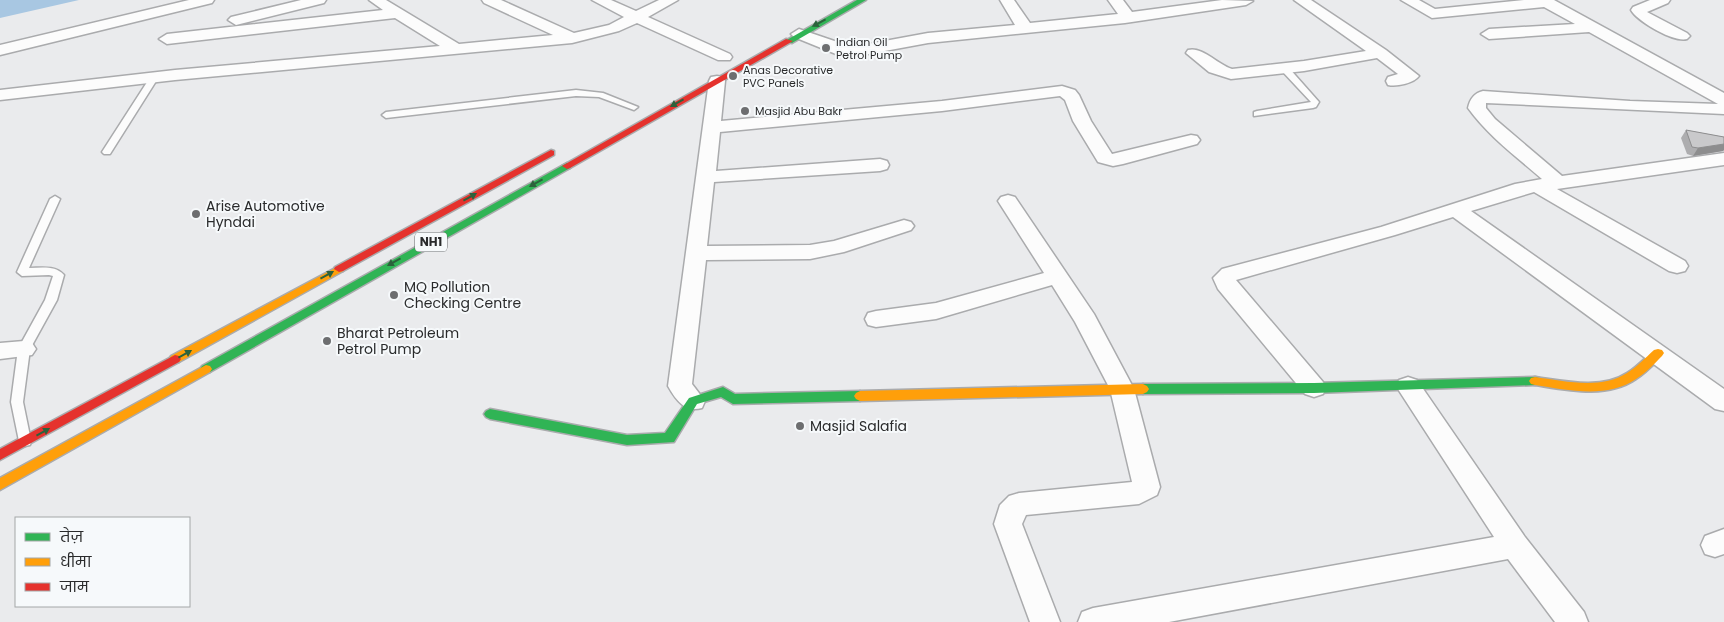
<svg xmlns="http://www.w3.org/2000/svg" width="1724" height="622" font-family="Poppins,'Noto Sans Devanagari',sans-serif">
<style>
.water{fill:#a8c7e2}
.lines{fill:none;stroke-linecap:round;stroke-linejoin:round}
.lane-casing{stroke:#aaabad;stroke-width:3}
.street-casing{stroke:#aaabad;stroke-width:3}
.fast-casing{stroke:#aaabad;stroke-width:3}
.slow-casing{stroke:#aaabad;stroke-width:3}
.jam-casing{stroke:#aaabad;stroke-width:3}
.lane{fill:#fcfcfc;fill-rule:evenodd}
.street{fill:#fcfcfc;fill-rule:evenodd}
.fast{fill:#30b455;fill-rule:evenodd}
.slow{fill:#ff9f0a;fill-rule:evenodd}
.jam{fill:#e5322d;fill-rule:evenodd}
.wall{fill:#adadaf}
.shaded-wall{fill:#8d8d8e}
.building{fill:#c9c9cb;stroke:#8d8d8e}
.oneway{fill:#2c623c}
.poi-dot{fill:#6d6e70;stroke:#f6f9fb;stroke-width:2}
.labels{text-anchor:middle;stroke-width:4;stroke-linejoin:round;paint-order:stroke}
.far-poi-label{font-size:11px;fill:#2a2b2c;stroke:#f6f9fb;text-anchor:start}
.shield{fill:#f6f9fb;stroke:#67696a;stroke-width:1}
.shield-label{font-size:12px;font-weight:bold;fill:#2a2b2c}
.poi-label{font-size:14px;fill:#2a2b2c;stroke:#f6f9fb;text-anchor:start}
</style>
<rect width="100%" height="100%" fill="#eaebed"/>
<!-- water -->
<path class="water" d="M0,0H79L0,18Z"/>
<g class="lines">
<!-- lane casing -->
<g class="lane-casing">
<path id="lane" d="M1282,67H1288L1319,102L1316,107L1313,108L1254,116V112L1257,111L1311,102L1282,71Z
M151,76H154L158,78L110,154H104L102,152Z
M576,90L603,93L638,107L634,110L599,97L576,96L386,118L382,115L386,112Z
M55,196L60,199L29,268C41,268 55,265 64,275L57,300L30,349L23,402L31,441L30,445L25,446L20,445L19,441L11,402L18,349L45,300L53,276L49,275L22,276L17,272L50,199Z"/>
</g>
<!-- street casing -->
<g class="street-casing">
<path id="street" d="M189,0H214L212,3L0,55V45Z
M301,0H326L324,3L236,25L228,20L231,17Z
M369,0H386L459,44L553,35L484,3L482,0H501L574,33L609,25L624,17L592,0H611L636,11L659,0H678L648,17L730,54L732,57L730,60H718L637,23L619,31L572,43L175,80L0,100V90L175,70L440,46L395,18L167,44L159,39L167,34L383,10Z
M1000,0H1014L1030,23L1118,14L1108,0H1123L1132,12L1222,0L1253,1L1246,5L1125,23L928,43L852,57L836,54L794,37L791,34L799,29L852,47L928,33L1015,25Z
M1294,0H1311L1386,50L1419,76C1414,83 1397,87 1388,85L1386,81L1388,77L1398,74L1377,58L1304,71L1231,79L1209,72L1186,53L1188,50C1202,46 1217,64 1232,69L1304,61L1366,51Z
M1401,0H1419L1435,9L1524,0H1554L1724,93V114L1486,103V108L1495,119L1562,176L1724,153V165L1557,189L1685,261L1688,266L1685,271L1677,273L1669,271L1534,192L1471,211L1724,389V411L1715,409L1453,217L1395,235L1236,280L1323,382L1326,388L1323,394L1314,397L1305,394L1218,289L1213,278L1222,269L1381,227L1515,184L1542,179C1517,157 1488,136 1468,108C1470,99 1474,93 1483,91L1630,101L1718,104L1589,32L1489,39L1481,34L1489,29L1575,24L1544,7L1432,18Z
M1650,0H1670L1668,3L1647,12L1687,33L1690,36L1687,39C1674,43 1637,21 1631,10L1633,7Z
M717,76L723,77L725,81L721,121L942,101L1062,86L1075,90L1079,95L1091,121L1112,154L1191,135L1197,136L1200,140L1197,144L1123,164L1113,166L1098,162L1073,121L1065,100L1060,96L942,111L720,132L716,171L880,159L887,161L889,165L887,169L880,171L714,182L707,246L810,245L834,241L904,220L911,222L914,226L911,230L844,252L810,259L706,260L692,384L705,401L702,408C685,413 676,400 668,386L709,81L711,77Z
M1008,195L1015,197L1094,314L1134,389L1160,487L1157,495L1139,504L1026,515L1022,524L1060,622H1030L994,524L1000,505L1009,496L1019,493L1132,482L1110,389L1075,322L1052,285L936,319L876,327L868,325L865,319L868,313L876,311L936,303L1044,273L998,201L1001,197Z
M24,341L32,343L36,349L32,355L0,359V343Z
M1408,377L1417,380L1525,537L1584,612L1588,622H1555L1508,559L1169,622H1078L1082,612L1093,608L1494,537L1396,386L1399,380Z
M1724,529V554L1715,557L1705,554L1701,545L1705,536Z"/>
</g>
<!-- fast casing -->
<g class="fast-casing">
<path id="fast" d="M857,0H866L792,43L785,41Z
M567,163L572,166L570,168L210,372H202L200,369L202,366Z
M1535,377L1539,378L1541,381L1539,384L1535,385L1314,393L1143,394L1139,392L1137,389L1139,386L1143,384L1314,383Z
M723,387L735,394L860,391L864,393L866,396L864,399L860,401L733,404L721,397L697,404L674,442L627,445L490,419L486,417L484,414L486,411L490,409L627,435L665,433L689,398Z"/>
</g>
<!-- slow casing -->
<g class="slow-casing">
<path id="slow" d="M339,266L344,269L343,271L179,362H171L169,359L171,356Z
M1658,349L1662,350L1664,353L1662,356C1654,364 1646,373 1636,379C1607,399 1567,390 1535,385L1531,384L1529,381L1531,378L1535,377C1564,381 1601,390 1627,373C1637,367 1645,358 1654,350Z
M206,365L210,366L212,369L210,372L0,490V478Z
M1143,384L1147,386L1149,389L1147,392L1143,394L860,401L856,399L854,396L856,393L860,391Z"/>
</g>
<!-- jam casing -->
<g class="jam-casing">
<path id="jam" d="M786,39L793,41L570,168L567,169L562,166Z
M551,150L554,151V155L343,271L339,272L334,269L335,267Z
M175,355L179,356L181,359L179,362L0,460V449Z"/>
</g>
<!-- lane -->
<use href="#lane" class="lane"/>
<!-- street -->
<use href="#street" class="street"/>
<!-- fast -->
<use href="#fast" class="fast"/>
<!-- slow -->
<use href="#slow" class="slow"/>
<!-- jam -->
<use href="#jam" class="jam"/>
</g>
<!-- wall -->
<path class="wall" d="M1686,130L1724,137V150L1723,151L1693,156L1687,154L1681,138Z"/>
<!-- shaded-wall -->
<path class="shaded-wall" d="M1724,144V150L1723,151L1693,156L1698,148Z"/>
<!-- building -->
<path class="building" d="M1686,130L1724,137V144L1698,148L1692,147Z"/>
<!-- one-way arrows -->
<defs><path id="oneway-solid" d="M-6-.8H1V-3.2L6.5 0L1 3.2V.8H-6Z" transform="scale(1.25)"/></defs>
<g class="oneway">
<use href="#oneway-solid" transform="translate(819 23) rotate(152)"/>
<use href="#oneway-solid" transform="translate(677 103) rotate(151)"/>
<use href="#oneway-solid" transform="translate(536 183) rotate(151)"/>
<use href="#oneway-solid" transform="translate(470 197) rotate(-29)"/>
<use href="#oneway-solid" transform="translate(394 262) rotate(151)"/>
<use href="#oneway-solid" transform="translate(327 275) rotate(-29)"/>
<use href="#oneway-solid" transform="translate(185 354) rotate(-29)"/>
<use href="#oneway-solid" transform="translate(43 432) rotate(-29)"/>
</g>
<!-- markers -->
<g class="poi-dot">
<circle cx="826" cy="48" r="5"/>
<circle cx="733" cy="76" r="5"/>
<circle cx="745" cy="111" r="5"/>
<circle cx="196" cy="214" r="5"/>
<circle cx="394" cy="295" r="5"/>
<circle cx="327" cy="341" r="5"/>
<circle cx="800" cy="426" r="5"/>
</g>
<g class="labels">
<!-- far-poi labels -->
<g class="far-poi-label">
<text x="836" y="46">Indian Oil<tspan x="836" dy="13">Petrol Pump</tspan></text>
<text x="743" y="74">Anas Decorative<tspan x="743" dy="13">PVC Panels</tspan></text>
<text x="755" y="115">Masjid Abu Bakr</text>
</g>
<!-- shield labels -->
<rect class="shield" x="415" y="232.5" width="32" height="19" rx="4"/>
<g class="shield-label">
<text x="431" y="246">NH1</text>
</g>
<!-- poi labels -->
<g class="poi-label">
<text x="206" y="211">Arise Automotive<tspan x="206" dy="16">Hyndai</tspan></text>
<text x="404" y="292">MQ Pollution<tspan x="404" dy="16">Checking Centre</tspan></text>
<text x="337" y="338">Bharat Petroleum<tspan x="337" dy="16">Petrol Pump</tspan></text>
<text x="810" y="431">Masjid Salafia</text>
</g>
</g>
<!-- legend -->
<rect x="15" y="517" width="175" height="90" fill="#f6f9fb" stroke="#a4a7a8"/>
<rect x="25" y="533" width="25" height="8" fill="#30b455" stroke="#a4a7a8"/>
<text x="60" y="542" font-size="15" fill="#2a2b2c">तेज़</text>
<rect x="25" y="558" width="25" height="8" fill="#ff9f0a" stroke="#a4a7a8"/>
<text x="60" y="567" font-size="15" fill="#2a2b2c">धीमा</text>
<rect x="25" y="583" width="25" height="8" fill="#e5322d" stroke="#a4a7a8"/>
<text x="60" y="592" font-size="15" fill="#2a2b2c">जाम</text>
</svg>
